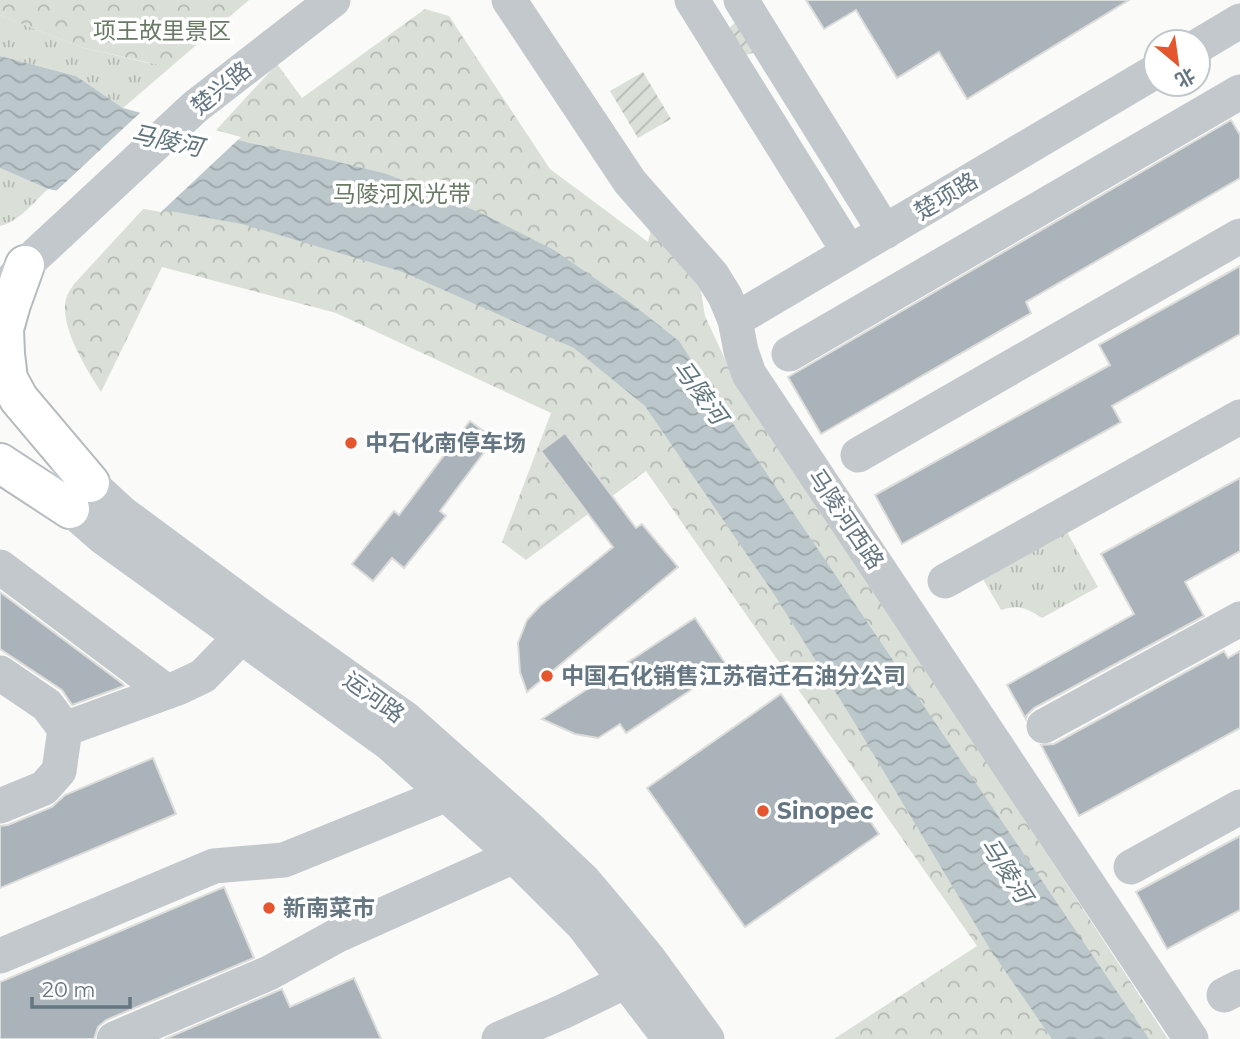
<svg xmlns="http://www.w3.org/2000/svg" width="1240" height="1039" font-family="Montserrat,'Noto Sans SC',sans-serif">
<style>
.grass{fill:url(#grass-tufts)}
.park{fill:url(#park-crowns)}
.garden{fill:url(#garden-furrows)}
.water{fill:url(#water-waves)}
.pier{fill:#fafaf8}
.building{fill:#aab3b9;stroke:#dcdcda;stroke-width:2}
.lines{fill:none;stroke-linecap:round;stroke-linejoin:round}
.major-casing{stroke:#b5babe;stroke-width:42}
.minor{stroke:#c3c8cc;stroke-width:35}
.major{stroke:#fff;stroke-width:38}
.poi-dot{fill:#e4572e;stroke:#fff;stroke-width:2.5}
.labels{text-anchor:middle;stroke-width:7;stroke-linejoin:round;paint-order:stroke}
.park-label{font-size:23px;fill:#687a64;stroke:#fff}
.street-label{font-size:23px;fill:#657683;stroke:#fff}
.poi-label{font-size:23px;font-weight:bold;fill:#657683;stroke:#fff;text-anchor:start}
.water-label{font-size:24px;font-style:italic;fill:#60757c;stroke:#fff}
</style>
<defs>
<pattern id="grass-tufts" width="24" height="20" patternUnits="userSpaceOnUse" patternTransform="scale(1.75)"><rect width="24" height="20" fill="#dadfd7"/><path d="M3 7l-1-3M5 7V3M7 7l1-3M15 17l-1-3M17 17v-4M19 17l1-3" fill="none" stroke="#b4b9b4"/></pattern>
<pattern id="park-crowns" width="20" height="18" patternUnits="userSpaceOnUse" patternTransform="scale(1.75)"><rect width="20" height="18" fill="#dadfd7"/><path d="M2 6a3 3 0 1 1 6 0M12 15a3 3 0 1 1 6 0" fill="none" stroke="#b4b9b4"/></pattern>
<pattern id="garden-furrows" width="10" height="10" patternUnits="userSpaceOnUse" patternTransform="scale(1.75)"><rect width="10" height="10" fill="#dadfd7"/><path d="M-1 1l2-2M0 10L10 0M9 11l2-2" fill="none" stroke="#b4b9b4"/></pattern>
<pattern id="water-waves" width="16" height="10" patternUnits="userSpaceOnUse" patternTransform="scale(1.75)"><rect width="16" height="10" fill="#bbc7cb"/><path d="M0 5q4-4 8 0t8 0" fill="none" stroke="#9ca6aa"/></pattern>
</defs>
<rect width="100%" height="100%" fill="#fafaf8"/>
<!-- grass -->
<path class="grass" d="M0,15L80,47L148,63L170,64L180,59L123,108L76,76L0,56Z
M0,168L48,189C34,202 20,221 0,226Z
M1063,525L1098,587L1042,618C1027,608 1019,604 1001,610L979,572Z"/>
<!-- park -->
<path class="park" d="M0,0H249L180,59L170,64L159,65L80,47L0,15Z
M425,9L449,16L550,169L648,242L652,226L699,279L705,316L729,368L1168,1039H834L977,946L646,471L526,560L502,542L551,413L336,313L162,267L101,392C87,370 59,326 66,299C67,294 71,289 74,284L277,64L302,98Z"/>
<!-- garden -->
<path class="garden" d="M737,21L757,48L753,53L742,56L728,29Z
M643,72L671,119L638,138L610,91Z"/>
<!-- water -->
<path class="water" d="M0,56L76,76L123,108L249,143L322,158L387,174L483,214L554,250L632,304L679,341L717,400L1149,1039H1052L990,949L853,720L774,594L645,406L574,348L403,272L242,224L48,189L0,168Z"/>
<!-- pier -->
<path class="pier" d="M143,110L241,137L161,212L54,193Z"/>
<!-- building -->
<path class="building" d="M806,0H1129L967,99L939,52L897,78L856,10L824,29Z
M1231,120L1240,135V178L1026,302L1031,313L821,434L788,377Z
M1240,266V334L1112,406L1121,422L902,544L875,495L1110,365L1099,345Z
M470,421L494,439L440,511L446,516L404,568L392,558L373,581L352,564L394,511L399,515Z
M565,433L636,528L642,524L678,567L527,692L520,672L518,643L527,620L540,606L613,547L541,451Z
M1240,478V551L1185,582L1204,616L1034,708L1027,715L1026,719L1007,685L1134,614L1101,554Z
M0,592L123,684L124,686L72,705L62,690L0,649Z
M695,618L727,666L626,733L620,724L598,738L575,734L542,719Z
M1224,651L1228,658L1240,651V728L1079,816L1041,745L1054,744Z
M781,694L879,834L745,927L647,788Z
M153,758L176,814L0,888V826L8,825L52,807L65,795Z
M1240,836V910L1167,949L1136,892Z
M224,887L254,958L106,1020L98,1027L94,1039H0V982Z
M354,978L381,1039H165L282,989L290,1007Z"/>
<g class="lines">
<!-- major casing -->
<g class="major-casing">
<path id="major" d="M25,265L11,304L4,329L5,354L8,379L19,399L90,483
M0,463L70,509"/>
</g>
<!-- minor -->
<path class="minor" d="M509,0L630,182L712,275L725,296L735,320L741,351L749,374L1191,1039
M692,0L849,252
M741,0L885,232
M1198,46L1240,21
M7,286L25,265L195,107L333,0
M735,320L1156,71
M789,354L1240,92
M858,455L1240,236
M69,464L122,513L257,613L406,719L523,823L584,881L611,913L648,958L707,1039
M49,490L104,538L389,743L505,847L583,925L670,1039
M0,567L167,692
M945,581L1240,417
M0,673L47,705L65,729L59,771L44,788L0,806
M1044,726L1240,619
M65,729L180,687L203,676L241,637L253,619
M1131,867L1240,807
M0,956L214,866L284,860L447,794L461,781
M1224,995L1240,987
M114,1039L269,973L338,935L514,856L528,841
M499,1039L562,1012L626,981L640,965"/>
<!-- major -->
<use href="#major" class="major"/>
</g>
<!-- markers -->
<g class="poi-dot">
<circle cx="351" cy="443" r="7"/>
<circle cx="547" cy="676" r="7"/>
<circle cx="763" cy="811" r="7"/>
<circle cx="269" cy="908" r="7"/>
</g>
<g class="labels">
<!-- park labels -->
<g class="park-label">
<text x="162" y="39">项王故里景区</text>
<text x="402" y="202">马陵河风光带</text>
</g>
<!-- street labels -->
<g class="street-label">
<text transform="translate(221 88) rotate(-39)" y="8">楚兴路</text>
<text transform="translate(946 196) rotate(-31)" y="8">楚项路</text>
<text transform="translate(846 519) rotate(56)" y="8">马陵河西路</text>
<text transform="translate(374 697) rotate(36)" y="8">运河路</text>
</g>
<!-- poi labels -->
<g class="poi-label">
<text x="365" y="451">中石化南停车场</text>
<text x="561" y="684">中国石化销售江苏宿迁石油分公司</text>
<text x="777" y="819">Sinopec</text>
<text x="283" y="916">新南菜市</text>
</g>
<!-- water labels -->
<g class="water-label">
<text transform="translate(167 141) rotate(12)" y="8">马陵河</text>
<text transform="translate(700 392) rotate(54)" y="8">马陵河</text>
<text transform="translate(1006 870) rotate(57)" y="8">马陵河</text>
</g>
</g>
<!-- north arrow -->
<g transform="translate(1177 63) rotate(151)"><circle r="33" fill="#ffffff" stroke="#c1c8cd" stroke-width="2"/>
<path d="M0-5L12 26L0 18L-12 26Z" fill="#e4572e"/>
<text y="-10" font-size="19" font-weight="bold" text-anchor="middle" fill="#657683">北</text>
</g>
<!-- scale -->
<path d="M32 997v10h98v-10" fill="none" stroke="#657683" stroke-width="3.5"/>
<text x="42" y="997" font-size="21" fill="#657683" stroke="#ffffff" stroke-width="5" paint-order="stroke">20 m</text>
</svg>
